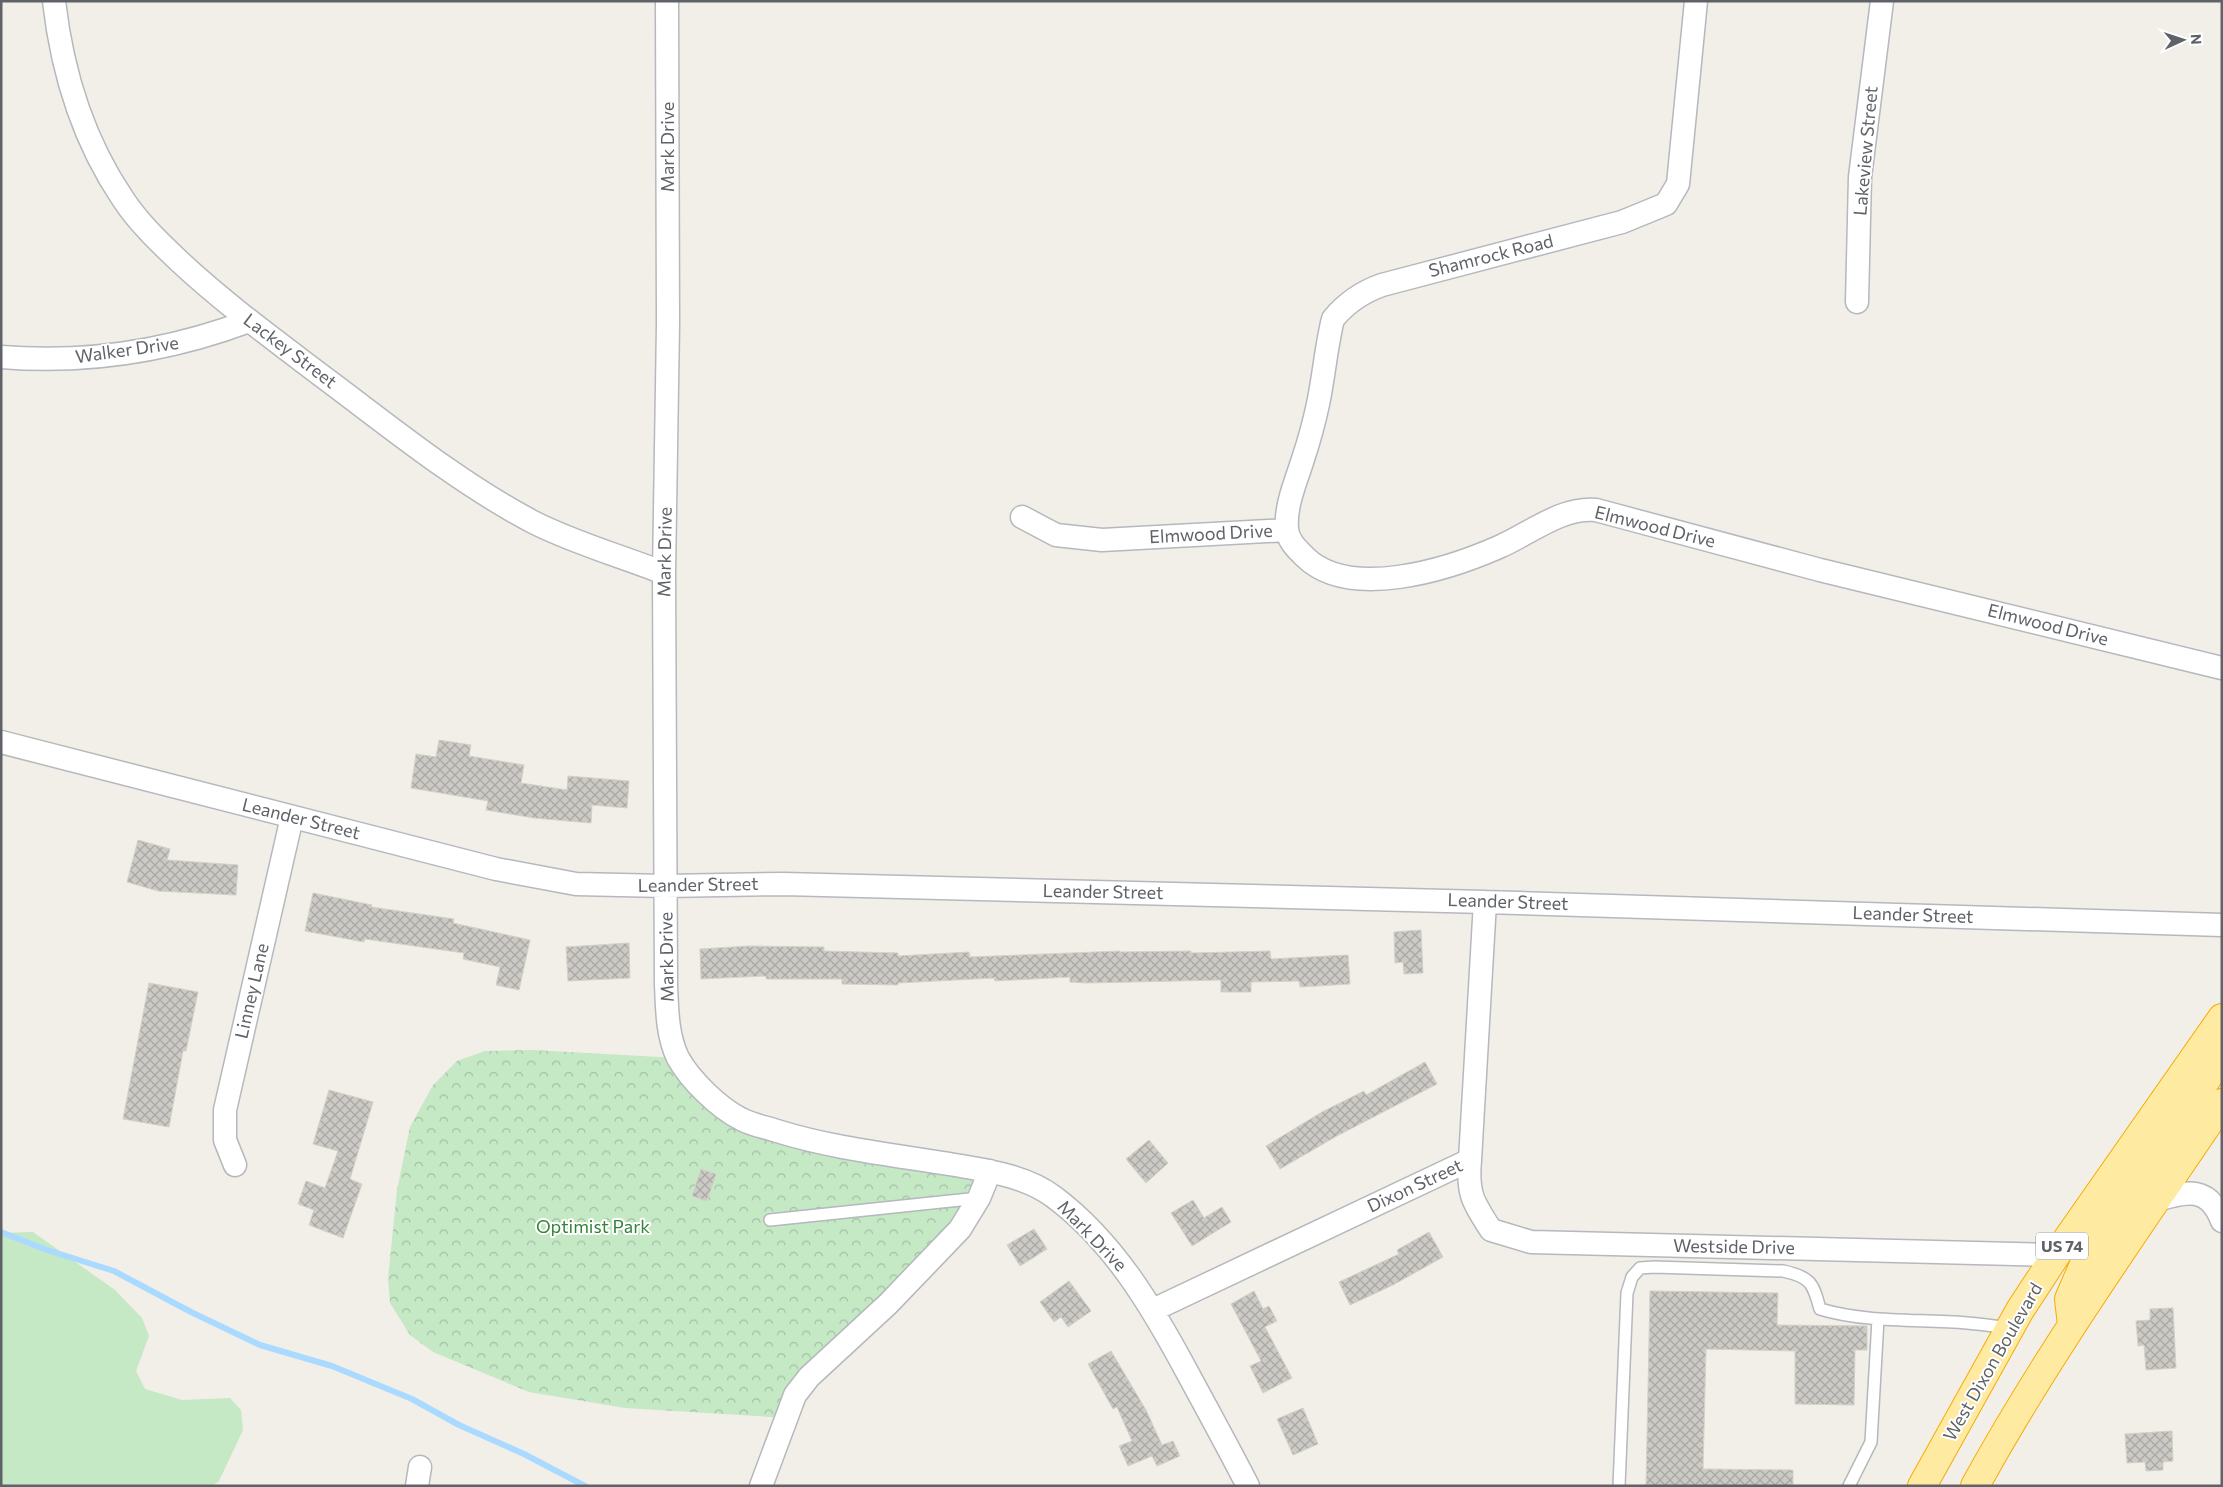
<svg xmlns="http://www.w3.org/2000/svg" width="2223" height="1487" font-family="Commissioner,sans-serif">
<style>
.grass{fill:#c5e8c5}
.park{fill:url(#park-crowns)}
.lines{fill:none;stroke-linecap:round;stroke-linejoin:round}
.stream{stroke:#aadaff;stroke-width:6}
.building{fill:url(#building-cross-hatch);stroke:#d6d1c6}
.service-casing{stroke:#b5b8bc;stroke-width:14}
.minor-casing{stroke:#b5b8bc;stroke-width:25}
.trunk-casing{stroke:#f9ab00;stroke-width:30}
.service{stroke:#fff;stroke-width:11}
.minor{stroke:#fff;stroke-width:22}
.trunk{stroke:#feeaa1;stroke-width:28}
.labels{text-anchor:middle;stroke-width:4;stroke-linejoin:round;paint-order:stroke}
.shield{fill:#fff;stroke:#8f9295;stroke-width:1}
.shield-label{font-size:16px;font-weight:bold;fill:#5f6368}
.street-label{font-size:18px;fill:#5f6368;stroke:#fff}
.park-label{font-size:18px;fill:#348238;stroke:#fff}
</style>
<defs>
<pattern id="park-crowns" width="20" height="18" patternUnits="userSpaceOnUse" patternTransform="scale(1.25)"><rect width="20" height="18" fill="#c5e8c5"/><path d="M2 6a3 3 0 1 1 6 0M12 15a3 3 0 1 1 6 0" fill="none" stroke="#a3c0a4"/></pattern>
<pattern id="building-cross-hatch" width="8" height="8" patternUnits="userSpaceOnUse" patternTransform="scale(1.25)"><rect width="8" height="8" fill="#cccac5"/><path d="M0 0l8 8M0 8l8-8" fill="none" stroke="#a9a8a4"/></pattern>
</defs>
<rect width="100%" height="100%" fill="#f1efe8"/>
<!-- grass -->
<path class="grass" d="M33,1232L115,1290L142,1318L149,1336L136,1371L145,1389L182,1400L230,1398L241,1410L243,1430L219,1481L212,1486H1V1233Z"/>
<!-- park -->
<path class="park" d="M532,1050L678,1058L724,1110L990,1171L888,1305L787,1418L625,1408L529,1392L433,1352L410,1335L390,1303L388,1279L397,1190L410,1127L433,1085L457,1061L485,1051Z"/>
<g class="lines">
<!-- stream -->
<path class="stream" d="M1,1232L44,1249L114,1271L191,1312L260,1345L332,1366L412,1399L459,1425L524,1454L585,1486"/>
</g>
<!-- building -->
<path class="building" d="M439,740L471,745L469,756L524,765L521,783L567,790L568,776L629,781L627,808L592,805L591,823L534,818L486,810L488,801L411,788L416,754L436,757Z
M138,840L170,849L167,860L238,865L236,895L158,891L127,882Z
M313,893L372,905L371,907L454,919L453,923L530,940L519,990L496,985L500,967L463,959L464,953L365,939L364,942L305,931Z
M1421,930L1423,973L1404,974L1403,962L1395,963L1394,932Z
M629,943L630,978L568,981L566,947Z
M749,946L824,947V951L898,953V956L969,952L970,957L1120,951V952L1191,951V953L1270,951L1271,959L1348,955L1350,984L1300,987L1299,981L1251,982V992H1221V980L1086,983L1070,982V977L995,981L994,978L898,983V985L842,984V979H766V976L701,979L700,949Z
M149,983L198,992L186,1051H183L169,1127L123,1119Z
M1425,1062L1437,1084L1335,1137L1280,1169L1266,1146L1322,1112L1364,1091L1366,1095Z
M329,1090L373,1102L350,1179L362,1184L343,1238L309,1225L314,1210L298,1204L306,1181L325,1188L338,1151L313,1144Z
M1149,1140L1168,1163L1146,1183L1126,1159Z
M701,1169L716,1174L707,1201L692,1196Z
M1193,1200L1204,1218L1222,1207L1231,1222L1192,1246L1171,1213Z
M1034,1229L1047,1249L1020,1266L1007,1245Z
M1429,1232L1443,1257L1393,1285L1350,1305L1339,1282L1399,1254L1397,1250Z
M1069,1281L1091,1311L1068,1327L1061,1317L1054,1322L1040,1302Z
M1254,1291L1263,1309L1269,1306L1277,1321L1265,1327L1292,1378L1263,1393L1250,1366L1261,1361L1231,1304Z
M1650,1291L1778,1293L1777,1325L1867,1326V1350H1855L1854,1405L1795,1404V1351L1706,1349L1703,1469L1793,1470V1486H1646Z
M2173,1308L2176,1368L2146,1370L2144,1345L2138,1346L2136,1321L2150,1320V1309Z
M1111,1351L1146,1410L1162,1445L1173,1441L1180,1456L1157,1466L1152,1456L1128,1466L1119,1446L1132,1441L1117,1407L1113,1409L1088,1364Z
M1303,1408L1318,1444L1293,1455L1277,1419Z
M2172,1431L2173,1461L2163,1462V1470L2146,1471L2145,1462L2127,1463L2125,1434Z"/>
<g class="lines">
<!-- service casing -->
<g class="service-casing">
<path id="service" d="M770,1220L979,1198
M1619,1486L1627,1293L1632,1277L1640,1268L1654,1267L1783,1271C1811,1277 1813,1283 1820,1309C1867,1323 1918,1319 1967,1323C1981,1324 1995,1326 2009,1328
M1849,1486L1871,1442L1878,1319"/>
</g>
<!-- minor casing -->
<g class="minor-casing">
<path id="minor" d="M54,1C62,71 83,140 123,199C138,222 159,242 179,261C225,304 276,341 326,379C393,429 459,483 533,522C574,543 621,556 664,573
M667,1L668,324L664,573L666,984C667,1008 667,1036 678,1058C690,1080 719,1108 741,1119C752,1125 765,1127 777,1131C835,1149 895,1155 955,1165C989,1171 1026,1176 1054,1197C1114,1242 1152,1307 1186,1370C1207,1409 1228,1447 1248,1486
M1696,1L1678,184L1666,204L1622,222L1382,285C1362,292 1347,302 1333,319C1326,347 1324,376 1318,404C1314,423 1309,441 1303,459C1296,482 1285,505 1287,529C1288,541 1297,549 1305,557C1350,601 1449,569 1499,547C1531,533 1561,507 1596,510L1820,570L2222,668
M1857,302L1860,177L1882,1
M1,357C86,364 169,351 249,321
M1022,517L1056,535L1102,540L1287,530
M1,742L496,869L576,884L665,886L784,884L1485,902L2222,925
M1470,1160C1467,1194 1473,1202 1491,1230L1531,1242L2056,1255
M235,1165L225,1140V1110L292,817
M2157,1200C2187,1191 2209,1186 2222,1221
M1153,1310L1470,1160L1485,902
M417,1486L420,1467
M761,1486L795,1395L809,1377L888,1304L960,1229L979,1198L990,1171"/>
</g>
<!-- trunk casing -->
<g class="trunk-casing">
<path id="trunk" d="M2072,1325L2069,1299L2085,1262L2222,1056
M1922,1486L2020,1310L2056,1255L2222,1018
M1975,1486C2048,1353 2137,1229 2222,1103"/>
</g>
<!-- service -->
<use href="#service" class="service"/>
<!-- minor -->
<use href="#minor" class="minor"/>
<!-- trunk -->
<use href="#trunk" class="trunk"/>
</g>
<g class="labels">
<!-- shield labels -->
<rect class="shield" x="2036" y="1232.5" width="52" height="27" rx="4"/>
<g class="shield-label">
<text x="2062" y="1252">US 74</text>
</g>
<!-- street labels -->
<g class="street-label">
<text transform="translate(668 147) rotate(-90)" y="6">Mark Drive</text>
<text transform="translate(1866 151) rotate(-85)" y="6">Lakeview Street</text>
<text transform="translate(1491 256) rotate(-14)" y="6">Shamrock Road</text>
<text transform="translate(127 350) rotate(-8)" y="6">Walker Drive</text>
<text transform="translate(290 351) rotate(37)" y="6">Lackey Street</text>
<text transform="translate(1655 527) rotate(14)" y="6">Elmwood Drive</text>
<text transform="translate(1211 534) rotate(-3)" y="6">Elmwood Drive</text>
<text transform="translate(665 552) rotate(-89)" y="6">Mark Drive</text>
<text transform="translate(2048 625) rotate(14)" y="6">Elmwood Drive</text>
<text transform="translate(301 819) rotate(14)" y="6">Leander Street</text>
<text transform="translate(698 885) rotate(-1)" y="6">Leander Street</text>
<text transform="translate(1103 892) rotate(1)" y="6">Leander Street</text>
<text transform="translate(1508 902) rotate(2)" y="6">Leander Street</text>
<text transform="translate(1913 915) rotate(2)" y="6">Leander Street</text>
<text transform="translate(667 957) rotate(-91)" y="6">Mark Drive</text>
<text transform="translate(252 991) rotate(-77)" y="6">Linney Lane</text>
<text transform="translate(1415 1186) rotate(-25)" y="6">Dixon Street</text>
<text transform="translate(1092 1236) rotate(46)" y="6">Mark Drive</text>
<text transform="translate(1734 1247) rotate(1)" y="6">Westside Drive</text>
<text transform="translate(1993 1362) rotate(-60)" y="6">West Dixon Boulevard</text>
</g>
<!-- park labels -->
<g class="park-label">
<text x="593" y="1233">Optimist Park</text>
</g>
</g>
<!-- border -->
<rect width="2223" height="1487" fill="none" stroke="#5f6368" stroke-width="5"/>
<!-- north arrow -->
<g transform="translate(2183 40) rotate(87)" stroke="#ffffff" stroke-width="4" paint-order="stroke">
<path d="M0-4L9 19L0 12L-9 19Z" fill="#5f6368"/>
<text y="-8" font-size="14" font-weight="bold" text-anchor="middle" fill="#5f6368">N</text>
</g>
</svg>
